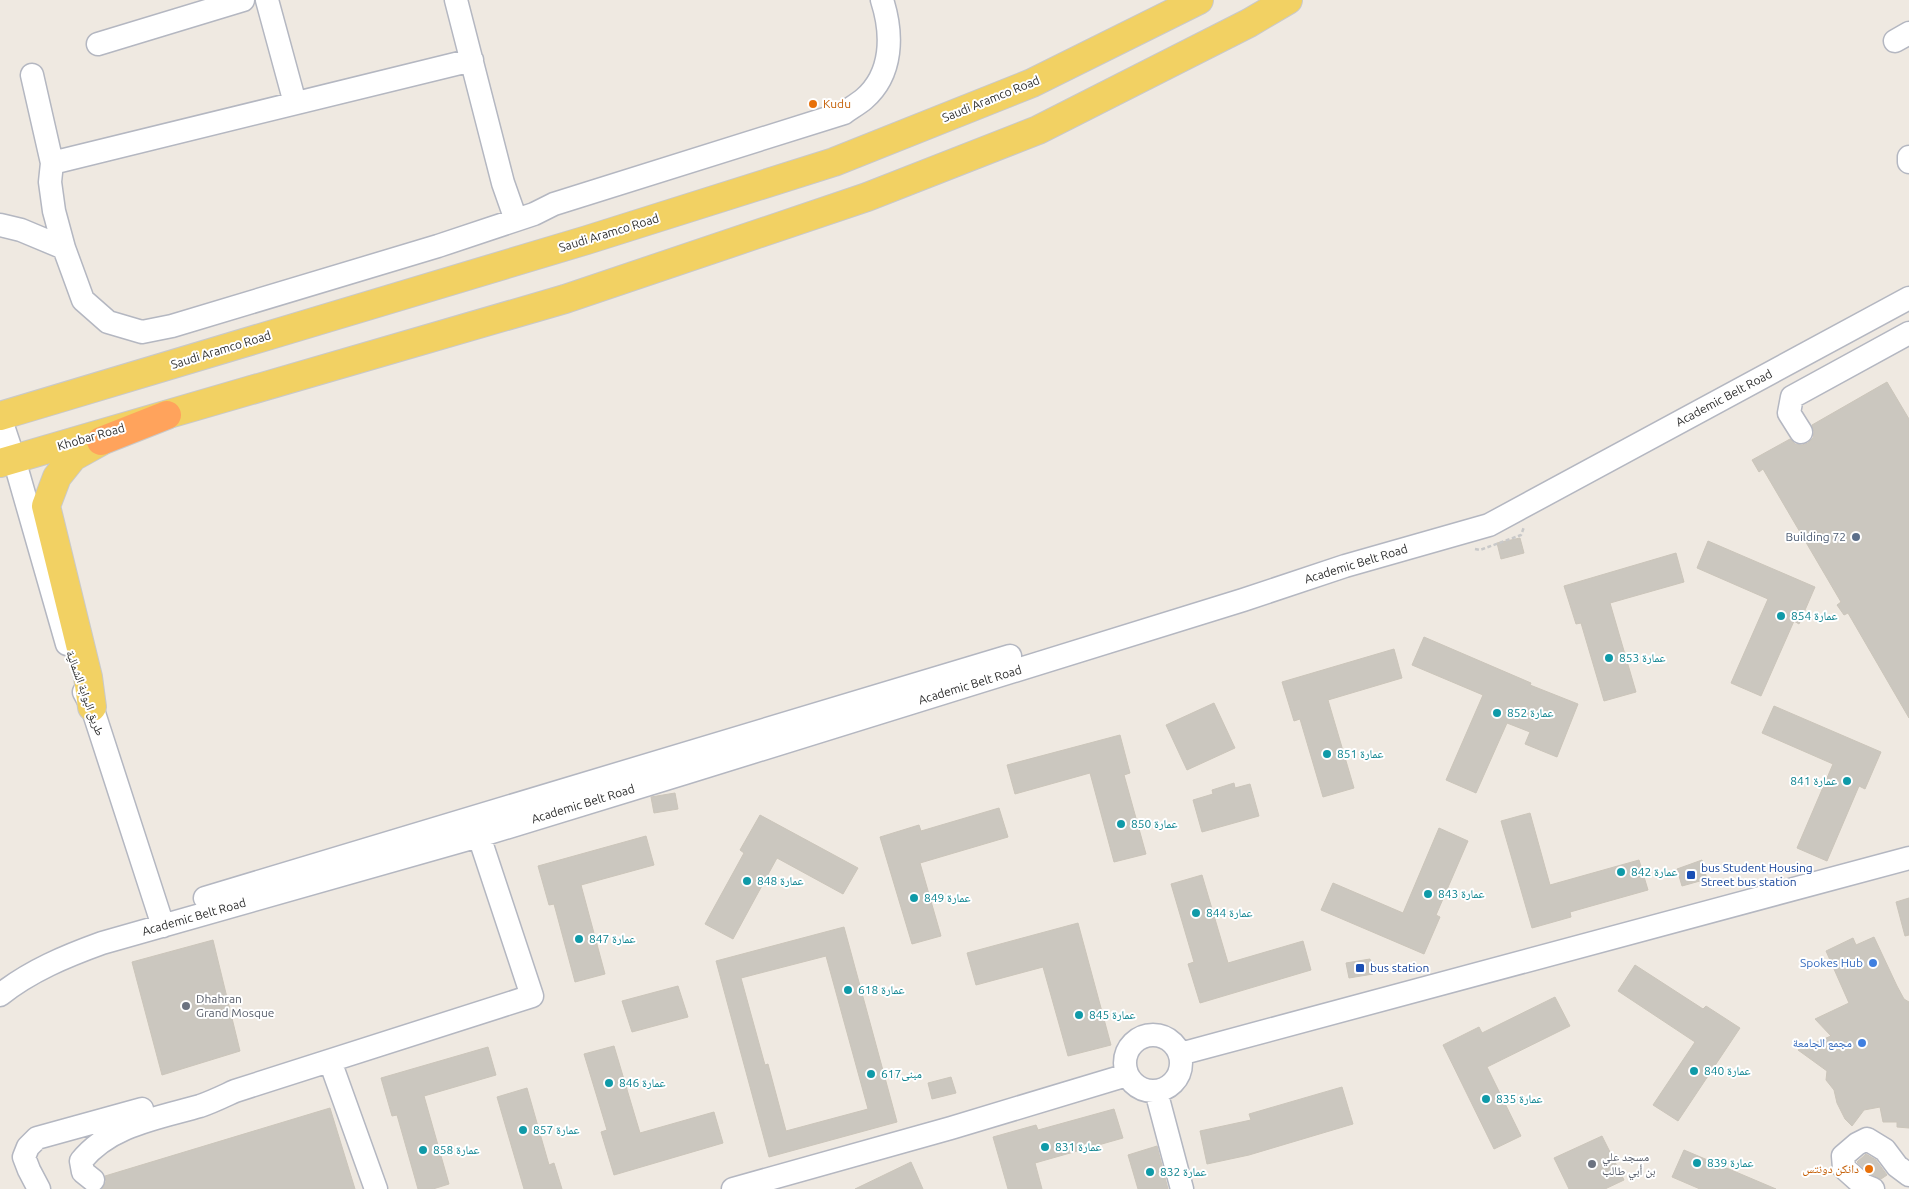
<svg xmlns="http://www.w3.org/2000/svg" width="1909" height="1189" font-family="Ubuntu,'Noto Naskh Arabic',sans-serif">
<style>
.building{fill:#cbc7bf;stroke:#cbc5ba;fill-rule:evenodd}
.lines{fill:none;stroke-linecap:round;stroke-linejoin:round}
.minor-casing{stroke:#b4b7c1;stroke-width:25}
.major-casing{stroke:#c9c9c9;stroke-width:30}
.highway-casing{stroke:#c9c9c9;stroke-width:30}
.path{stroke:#c9c9c9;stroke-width:2.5;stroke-dasharray:4 2.5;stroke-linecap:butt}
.minor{stroke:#fff;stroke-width:22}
.major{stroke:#f2d163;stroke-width:28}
.highway{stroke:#ffa35c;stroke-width:28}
.food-dot{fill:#e8710a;stroke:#fff;stroke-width:2}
.service-dot{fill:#5c6f8a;stroke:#fff;stroke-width:2}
.culture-dot{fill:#0f9aa8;stroke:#fff;stroke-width:2}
.transit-dot{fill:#1a4fb4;stroke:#fff;stroke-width:2}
.shop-dot{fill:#3f7fe0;stroke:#fff;stroke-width:2}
.worship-dot{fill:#6b7280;stroke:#fff;stroke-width:2}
.labels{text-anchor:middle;stroke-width:4;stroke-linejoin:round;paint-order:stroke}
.street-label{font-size:12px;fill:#2e2e2e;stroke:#fff}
.food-label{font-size:12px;fill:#c56008;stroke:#fff;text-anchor:start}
.service-label{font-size:12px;fill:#4e5e75;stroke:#fff;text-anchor:end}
.culture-label{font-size:12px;fill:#0d838f;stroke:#fff;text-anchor:start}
.transit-label{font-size:12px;fill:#164399;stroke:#fff;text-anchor:start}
.shop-label{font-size:12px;fill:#366cbe;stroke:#fff;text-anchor:end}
.worship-label{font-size:12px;fill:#5b616d;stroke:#fff;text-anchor:start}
</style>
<rect width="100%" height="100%" fill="#efe9e1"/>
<!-- building -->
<path class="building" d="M1887,382L1909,419V718L1848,613L1844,615L1837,605L1841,602L1763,469L1759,472L1752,460L1790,439L1795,444L1802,445L1808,443L1813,438L1814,432L1812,425Z
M1520,538L1524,553L1501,559L1497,543Z
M1708,541L1815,587L1799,624L1794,621L1761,696L1731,683L1768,599L1697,568Z
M1676,553L1684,582L1610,603L1636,692L1604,701L1581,623L1576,624L1564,586Z
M1424,637L1531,683L1530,685L1578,704L1557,757L1525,744L1530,732L1507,723L1476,793L1446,780L1483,695L1412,665Z
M1394,649L1402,678L1328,700L1354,788L1323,797L1300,719L1294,721L1282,682Z
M1214,703L1235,748L1187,770L1166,725Z
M1774,706L1881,752L1865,789L1859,786L1827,861L1797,848L1833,764L1762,733Z
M1120,735L1130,773L1124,775L1146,854L1114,862L1090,773L1015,794L1007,765Z
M1234,783L1235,788L1250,784L1259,816L1202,832L1193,800L1213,794L1212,790Z
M675,793L678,809L654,813L651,797Z
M999,808L1008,837L920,863L941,936L912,944L880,837L919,825L921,831Z
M1530,813L1550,885L1639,860L1648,890L1570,912L1571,917L1532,928L1501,821Z
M760,815L858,868L843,894L777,858L733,939L705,924L744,853L740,850Z
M1439,828L1468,841L1436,915L1440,917L1424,954L1321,910L1333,883L1403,913Z
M646,836L654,865L581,885L605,974L575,982L554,904L549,905L538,866Z
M1702,860L1707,879L1682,886L1677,869Z
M1202,875L1228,963L1303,941L1311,970L1200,1003L1188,964L1194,962L1171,884Z
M1909,898V935L1905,936L1896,902Z
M1078,923L1111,1045L1068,1056L1043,967L976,985L967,953Z
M844,927L897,1122L769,1157L716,961ZM826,956L868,1109L786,1131L768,1064L765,1065L741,978Z
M1874,937L1897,986L1904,999L1909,1002V1128L1897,1127V1122H1883L1880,1107L1864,1110L1852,1126L1845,1119L1837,1103L1834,1090L1826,1080L1827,1071L1798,1050L1831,1036L1815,1019L1849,1003L1826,951L1853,938L1856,945Z
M213,940L240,1051L162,1075L132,962Z
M1370,959L1373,974L1349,978L1346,963Z
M1635,965L1703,1009L1706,1006L1740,1028L1678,1121L1653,1105L1695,1042L1618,991Z
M678,986L688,1017L632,1032L622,1001Z
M1555,997L1570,1026L1487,1067L1521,1136L1494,1149L1443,1045L1479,1027L1482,1033Z
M614,1046L640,1133L714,1112L723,1143L614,1175L601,1132L607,1130L584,1054Z
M488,1047L496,1075L424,1096L449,1184L433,1189H418L397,1115L392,1116L381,1078Z
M951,1077L956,1093L932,1099L928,1083Z
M1342,1087L1353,1124L1249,1155L1207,1164L1200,1131L1251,1120L1249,1114Z
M527,1088L549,1165L554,1163L562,1189H524L497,1097Z
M330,1108L355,1189H102L106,1182L105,1176Z
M1114,1109L1123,1138L1035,1163L1042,1189H1008L993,1137L1036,1125L1038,1130Z
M1602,1136L1624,1180L1605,1189H1569L1554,1158Z
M1157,1146L1168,1189H1138L1128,1155Z
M1684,1150L1776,1189H1700L1672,1177Z
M1866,1154L1876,1160L1887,1175L1881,1179L1870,1174L1857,1162Z
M911,1162L923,1189H855Z"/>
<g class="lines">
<!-- minor casing -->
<g class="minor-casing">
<path id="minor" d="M267,0L295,103
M456,0L503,183L516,220L534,214L554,204L844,113C851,108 858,104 864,99C893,74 893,34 882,0
M1895,41L1909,33
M98,44L243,0
M472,60L52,163L50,182L54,211L64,248L83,300L108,322L142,332L172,326L438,246L516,220
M32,75L52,163
M1909,157V162
M0,225L21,230L64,248
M0,417L14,459L67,644
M1801,432L1789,413L1792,397L1909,333
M84,692L92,707L163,926
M205,898L1010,656
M0,995C30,971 66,956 102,943L479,836L685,773L1243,600L1345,566L1489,525L1909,298
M1125 1063a28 28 0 1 1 56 0a28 28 0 1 1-56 0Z
M1180,1054L1909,858
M330,1061L376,1189
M1156,1091L1182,1189
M93,1180L83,1172L81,1161C110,1125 158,1118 200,1106C212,1102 224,1096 235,1091L532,996L479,836
M39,1189L29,1170L24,1157L28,1147L37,1138L142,1109
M733,1189L951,1128L1127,1075
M1873,1189L1863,1185L1844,1168L1843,1156L1857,1144L1867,1139L1885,1150L1897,1166L1909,1175"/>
</g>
<!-- major casing -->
<g class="major-casing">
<path id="major" d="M0,416L587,240L834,162L1032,83L1199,0
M0,463L565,299L867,197L1038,130L1249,23L1288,0
M92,707L88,677L46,506L57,477L73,457L100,442"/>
</g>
<!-- highway casing -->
<g class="highway-casing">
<path id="highway" d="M101,441L167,415"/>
</g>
<!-- path -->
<path class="path" d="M1475,549L1480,550L1521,535L1524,527"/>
<!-- minor -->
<use href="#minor" class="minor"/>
<!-- major -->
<use href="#major" class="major"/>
<!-- highway -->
<use href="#highway" class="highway"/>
</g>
<!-- markers -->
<g class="food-dot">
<circle cx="813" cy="104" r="5"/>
<circle cx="1869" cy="1169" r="5"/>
</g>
<circle class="service-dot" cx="1856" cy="537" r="5"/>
<g class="culture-dot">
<circle cx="1781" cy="616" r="5"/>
<circle cx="1609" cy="658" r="5"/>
<circle cx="1497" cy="713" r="5"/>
<circle cx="1327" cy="754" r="5"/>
<circle cx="1847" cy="781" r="5"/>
<circle cx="1121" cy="824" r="5"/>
<circle cx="1621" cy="872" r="5"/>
<circle cx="747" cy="881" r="5"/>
<circle cx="1428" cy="894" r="5"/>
<circle cx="914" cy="898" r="5"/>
<circle cx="1196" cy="913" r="5"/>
<circle cx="579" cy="939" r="5"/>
<circle cx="848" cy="990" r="5"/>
<circle cx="1079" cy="1015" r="5"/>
<circle cx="1694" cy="1071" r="5"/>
<circle cx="871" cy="1074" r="5"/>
<circle cx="609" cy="1083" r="5"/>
<circle cx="1486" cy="1099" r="5"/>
<circle cx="523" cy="1130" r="5"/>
<circle cx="1045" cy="1147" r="5"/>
<circle cx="423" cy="1150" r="5"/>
<circle cx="1697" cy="1163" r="5"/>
<circle cx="1150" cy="1172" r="5"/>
</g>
<g class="transit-dot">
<rect x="1686" y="870" width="10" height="10" rx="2.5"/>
<rect x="1355" y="963" width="10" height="10" rx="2.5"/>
</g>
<g class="shop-dot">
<circle cx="1873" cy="963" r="5"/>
<circle cx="1862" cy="1043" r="5"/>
</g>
<g class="worship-dot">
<circle cx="186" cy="1006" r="5"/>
<circle cx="1592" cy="1164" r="5"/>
</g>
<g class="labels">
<!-- street labels -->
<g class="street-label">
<text transform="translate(991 99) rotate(-22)" y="4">Saudi Aramco Road</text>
<text transform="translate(609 233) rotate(-17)" y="4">Saudi Aramco Road</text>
<text transform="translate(221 350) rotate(-17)" y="4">Saudi Aramco Road</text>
<text transform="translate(1724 398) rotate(-28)" y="4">Academic Belt Road</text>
<text transform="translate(91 437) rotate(-16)" y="4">Khobar Road</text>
<text transform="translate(1356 564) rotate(-17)" y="4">Academic Belt Road</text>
<text transform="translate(970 685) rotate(-17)" y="4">Academic Belt Road</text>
<text transform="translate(85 693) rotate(70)" y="4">طريق البوابة الشمالية</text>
<text transform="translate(583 804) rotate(-17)" y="4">Academic Belt Road</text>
<text transform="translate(194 917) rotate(-16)" y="4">Academic Belt Road</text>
</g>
<!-- food labels -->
<g class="food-label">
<text x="823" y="108">Kudu</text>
<text x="1859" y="1173" text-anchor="end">دانكن دونتس</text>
</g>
<!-- service labels -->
<g class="service-label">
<text x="1846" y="541">Building 72</text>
</g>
<!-- culture labels -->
<g class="culture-label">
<text x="1791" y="620">عمارة 854</text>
<text x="1619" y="662">عمارة 853</text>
<text x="1507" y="717">عمارة 852</text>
<text x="1337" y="758">عمارة 851</text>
<text x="1837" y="785" text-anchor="end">عمارة 841</text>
<text x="1131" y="828">عمارة 850</text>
<text x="1631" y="876">عمارة 842</text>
<text x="757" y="885">عمارة 848</text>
<text x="1438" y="898">عمارة 843</text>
<text x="924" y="902">عمارة 849</text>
<text x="1206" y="917">عمارة 844</text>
<text x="589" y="943">عمارة 847</text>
<text x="858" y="994">عمارة 618</text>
<text x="1089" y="1019">عمارة 845</text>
<text x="1704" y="1075">عمارة 840</text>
<text x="881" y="1078">مبنى617</text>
<text x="619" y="1087">عمارة 846</text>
<text x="1496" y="1103">عمارة 835</text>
<text x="533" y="1134">عمارة 857</text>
<text x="1055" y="1151">عمارة 831</text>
<text x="433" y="1154">عمارة 858</text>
<text x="1707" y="1167">عمارة 839</text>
<text x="1160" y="1176">عمارة 832</text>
</g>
<!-- transit labels -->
<g class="transit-label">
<text x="1701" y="872">bus Student Housing<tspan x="1701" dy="14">Street bus station</tspan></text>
<text x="1370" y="972">bus station</text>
</g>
<!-- shop labels -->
<g class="shop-label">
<text x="1863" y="967">Spokes Hub</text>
<text x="1852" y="1047">مجمع الجامعة</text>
</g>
<!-- worship labels -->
<g class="worship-label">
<text x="196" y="1003">Dhahran<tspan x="196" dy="14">Grand Mosque</tspan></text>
<text x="1602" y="1161">مسجد علي<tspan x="1602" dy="14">بن أبي طالب</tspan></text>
</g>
</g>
</svg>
